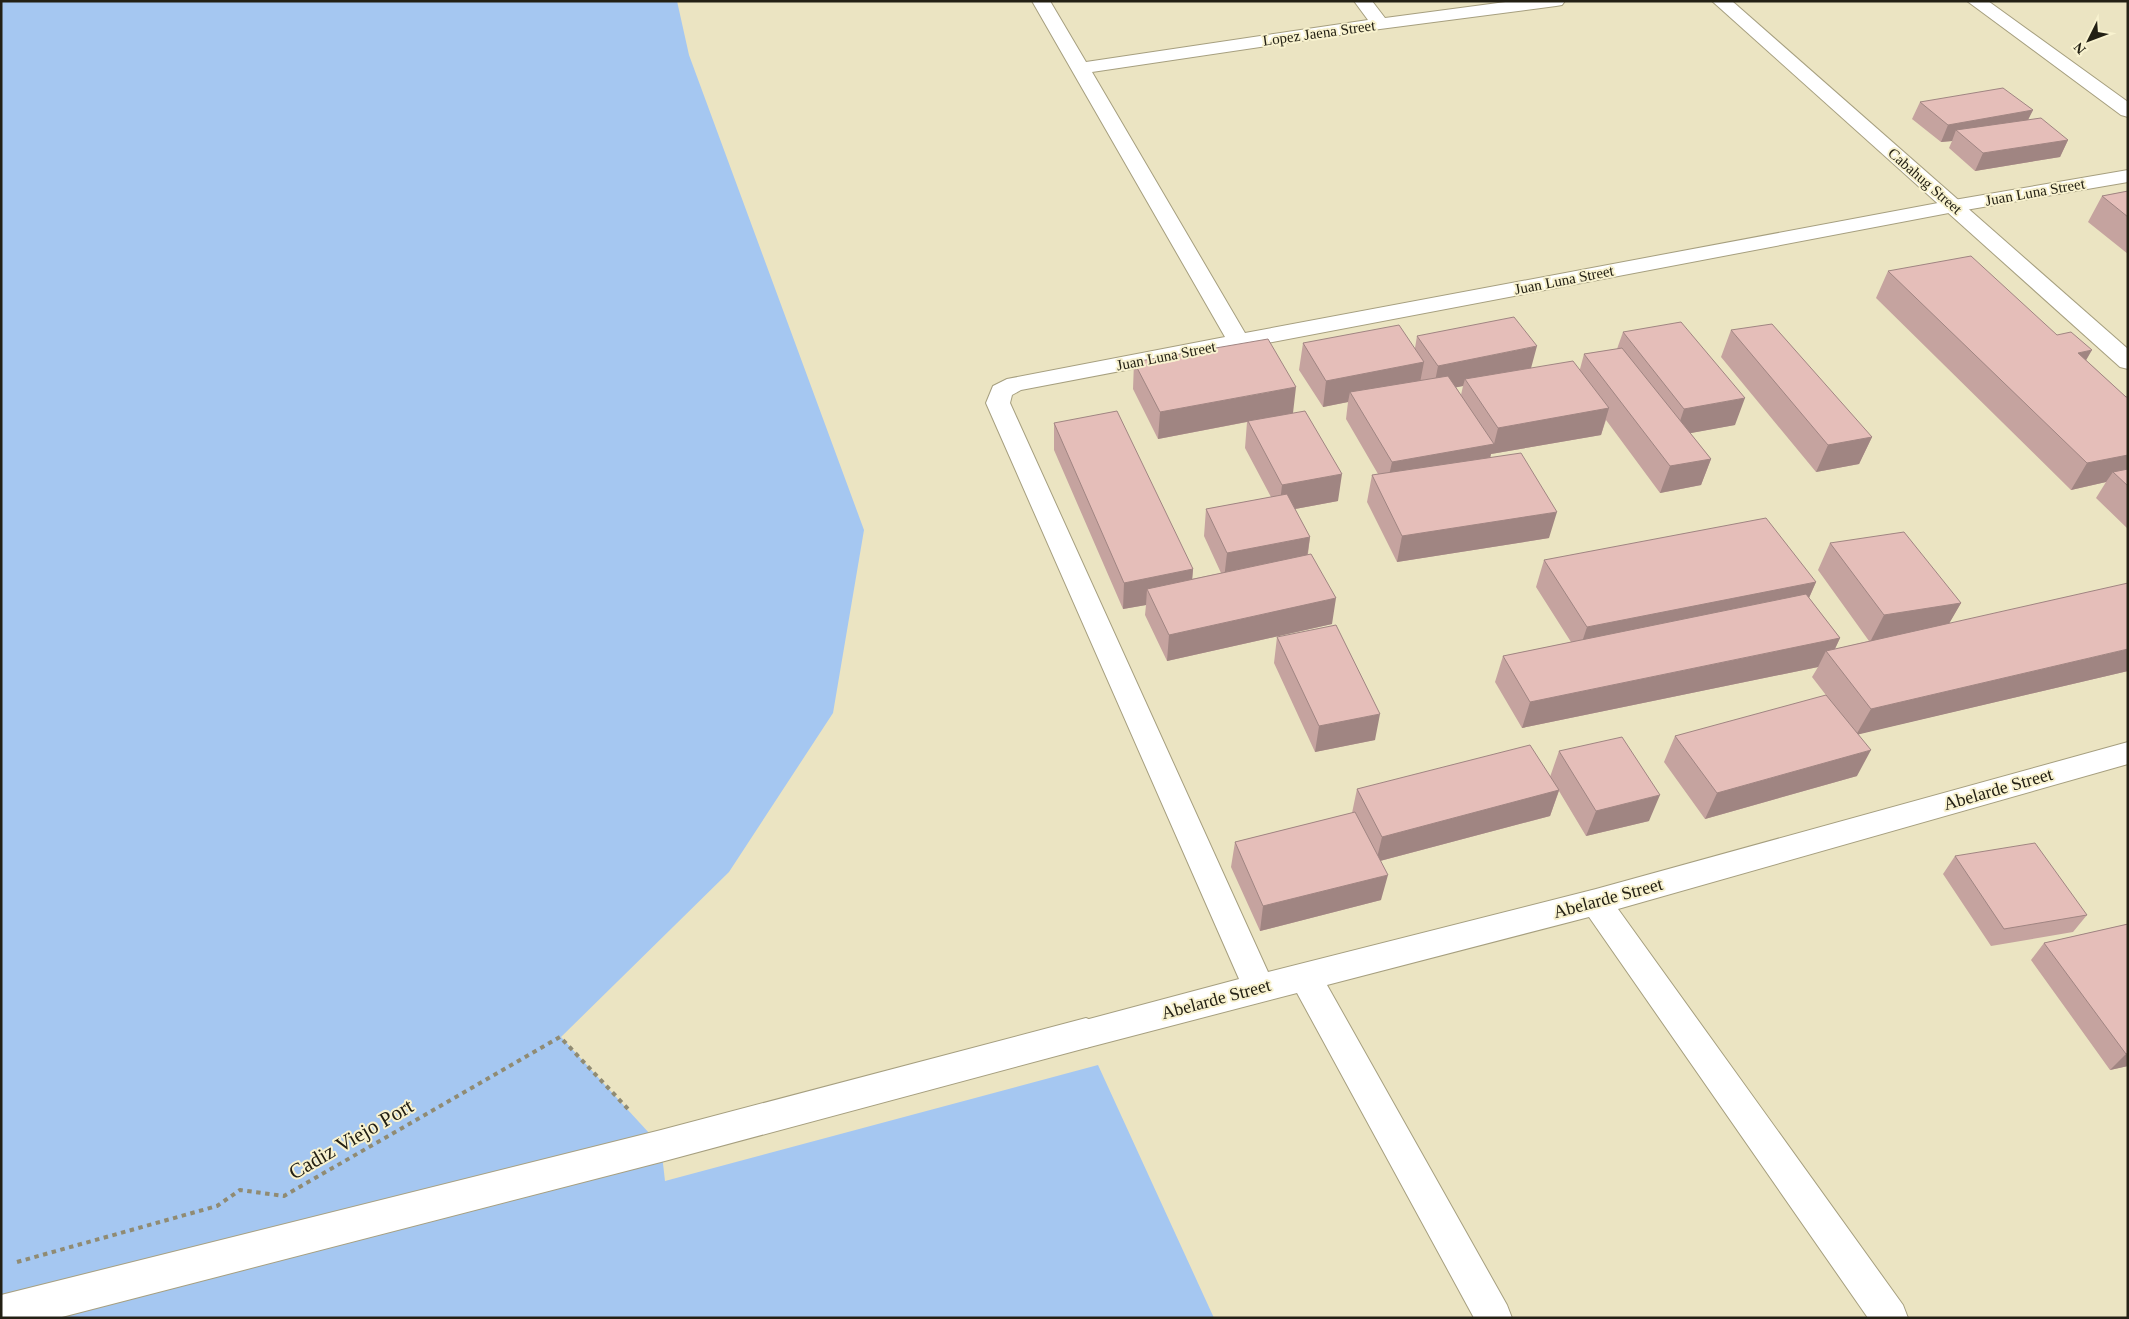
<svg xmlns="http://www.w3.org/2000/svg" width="2129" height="1319" font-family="Georgia,serif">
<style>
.water{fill:#a5c7f1}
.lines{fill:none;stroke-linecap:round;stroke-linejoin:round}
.lane-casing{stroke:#a69f7f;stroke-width:2}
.street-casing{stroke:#a69f7f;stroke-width:2}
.secondary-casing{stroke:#a69f7f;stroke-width:2}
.path{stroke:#908b73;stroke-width:4;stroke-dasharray:4.5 4.5;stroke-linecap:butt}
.lane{fill:#fff;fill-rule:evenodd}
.street{fill:#fff;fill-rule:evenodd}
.secondary{fill:#fff;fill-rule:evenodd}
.wall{fill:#c5a39f;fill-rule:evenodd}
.shaded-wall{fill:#a08582}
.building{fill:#e5beb9;stroke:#a08582}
.labels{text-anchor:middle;stroke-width:4;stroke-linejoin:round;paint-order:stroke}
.far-street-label{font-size:15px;fill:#232014;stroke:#f8f2cf}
.street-label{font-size:18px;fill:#232014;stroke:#f8f2cf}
.near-street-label{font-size:21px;fill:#232014;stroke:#f8f2cf}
</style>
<rect width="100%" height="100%" fill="#ebe4c2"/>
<!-- water -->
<path class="water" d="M1,1H677L689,55L864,530L833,713L729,872L561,1037L661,1146L665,1181L1098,1065L1214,1318H1Z"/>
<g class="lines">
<!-- lane casing -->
<g class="lane-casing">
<path id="lane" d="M1086,1018L1098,1023L1103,1033L1098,1043L1086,1048L661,1162L58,1318H1V1295L661,1130Z"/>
</g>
<!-- street casing -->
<g class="street-casing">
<path id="street" d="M1032,1H1050L1086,62L1368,20L1354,1H1372L1385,18L1513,1H1565L1562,5L1556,6L1380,29L1092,72L1245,333L1954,200L2128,170V182L1954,212L1021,390L1012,395L1010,403L1268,972L1596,889L2128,742V764L1618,909L1903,1305L1908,1318H1868L1589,917L1327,985L1507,1305L1512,1318H1474L1297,993L1086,1048L1074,1043L1069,1033L1074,1023L1239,979L986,403L993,386L1007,379L1225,337Z
M1967,1H1988L2128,102V117L2121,115Z"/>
</g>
<!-- secondary casing -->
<g class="secondary-casing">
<path id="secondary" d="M1712,1H1732L2128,349V369L2120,367Z"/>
</g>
<!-- path -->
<path class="path" d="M17,1262L217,1206L240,1190L284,1196L560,1037L630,1111"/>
<!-- lane -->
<use href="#lane" class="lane"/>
<!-- street -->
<use href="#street" class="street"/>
<!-- secondary -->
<use href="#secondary" class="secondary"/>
</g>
<!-- wall -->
<path class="wall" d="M1920,102L2033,110L2028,119L2068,140L2060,157L1975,171L1949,148L1952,141L1941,142L1912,119Z
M2128,191V254L2088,222L2102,196Z
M1888,271L2086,360L2126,397H2128V529L2096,498L2106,482L2071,490L1876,298Z
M1731,330L1872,437L1859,464L1816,472L1721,357Z
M1623,332L1735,425L1690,433L1711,459L1701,485L1660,493L1606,420L1601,435L1491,454L1490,458L1549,538L1397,562L1367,502L1372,475L1378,474L1346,419L1348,402L1323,407L1299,370L1303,343L1415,348L1417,336L1531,368L1580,369L1584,354L1617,349ZM1463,386L1461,395L1456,387Z
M1134,362L1293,413L1338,501L1295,509L1310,537L1308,554L1332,624L1167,661L1145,615L1146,605L1123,609L1054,450V423L1193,569L1192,579L1221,573L1204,536L1206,509L1271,497L1245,448L1247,422L1158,439L1133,389Z
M1830,543L1961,603L1949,623L2128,671L1858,734L1857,776L1705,819L1664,762L1675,736L1829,699L1812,677L1818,667L1522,728L1495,682L1503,656L1571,642L1536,587L1544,560L1816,582L1809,598L1840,638L1835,649L1869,641L1818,570Z
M1277,637L1375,740L1315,752L1274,663Z
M1559,751L1649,821L1586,836L1559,791L1550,816L1380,861L1381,900L1260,931L1231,867L1235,842L1352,813L1357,789L1550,777Z
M1955,856L2087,915L2073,932L1991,946L1943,874Z
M2128,924V1066L2110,1070L2031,960L2044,943Z"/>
<!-- shaded-wall -->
<path class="shaded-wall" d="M2033,110L2024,128L1956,130L1952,141L1941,142L1948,125Z
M2068,140L2060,157L1975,171L1983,153Z
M1537,346L1530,372L1465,379L1463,386L1433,392L1438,366Z
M2092,350L2077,376L2078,353Z
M1424,362L1419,388L1350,392L1348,402L1323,407L1326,381Z
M1296,387L1293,413L1158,439L1160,412Z
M1745,398L1735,425L1675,436L1684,409Z
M1609,408L1601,435L1491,454L1487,471L1386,489L1392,462L1494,444L1498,428Z
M1872,437L1859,464L1816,472L1828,445Z
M2128,455V478L2113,472L2106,482L2071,490L2087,463Z
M1711,459L1701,485L1660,493L1670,466Z
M1342,474L1338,501L1279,512L1282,485Z
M1557,512L1549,538L1397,562L1402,536Z
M1310,537L1306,564L1224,579L1227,553Z
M1193,569L1191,595L1147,589L1146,605L1123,609L1124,583Z
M1816,582L1804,609L1578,654L1587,627Z
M1336,598L1332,624L1167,661L1169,635Z
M1961,603L1946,629L1870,642L1884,615Z
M1840,638L1831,657L1826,651L1818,667L1522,728L1530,702Z
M2128,649V671L1856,735L1871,709Z
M1380,714L1375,740L1315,752L1319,726Z
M1871,750L1857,776L1705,819L1717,793Z
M1559,790L1550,816L1376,862L1382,837Z
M1660,795L1649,821L1586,836L1596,811Z
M1388,875L1381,900L1260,931L1263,906Z
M2128,1053V1066L2110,1070L2126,1054Z"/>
<!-- building -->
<path class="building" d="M2003,88L2033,110L1948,125L1920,102Z
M2041,118L2068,140L1983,153L1956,130Z
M2128,191V217L2102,196Z
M1971,256L2057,335L2071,332L2092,350L2078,353L2126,397H2128V455L2087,463L1888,271Z
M1514,317L1537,346L1438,366L1417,336Z
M1681,322L1745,398L1684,409L1623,332Z
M1772,324L1872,437L1828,445L1731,330Z
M1399,325L1424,362L1326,381L1303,343Z
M1268,339L1296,387L1160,412L1134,362Z
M1622,348L1711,459L1670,466L1584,354Z
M1573,361L1609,408L1498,428L1465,379Z
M1448,376L1494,444L1392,462L1350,392Z
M1117,411L1193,569L1124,583L1054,423Z
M1305,411L1342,474L1282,485L1248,421Z
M1521,453L1557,512L1402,536L1372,475Z
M2128,469V486L2113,472Z
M1287,494L1310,537L1227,553L1206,509Z
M1766,518L1816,582L1587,627L1544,560Z
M1904,532L1961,603L1884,615L1830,543Z
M1311,554L1336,598L1169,635L1147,589Z
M2128,583V649L1871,709L1826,651Z
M1806,594L1840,638L1530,702L1503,656Z
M1336,625L1380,714L1319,726L1277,637Z
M1826,695L1871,750L1717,793L1675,736Z
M1622,737L1660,795L1596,811L1559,751Z
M1530,745L1559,790L1382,837L1357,789Z
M1355,812L1388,875L1263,906L1235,842Z
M2035,843L2087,915L2004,929L1955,856Z
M2128,924V1053L2126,1054L2044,943Z"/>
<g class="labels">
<!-- far-street labels -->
<g class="far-street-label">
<text transform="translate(1319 33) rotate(-8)" y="5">Lopez Jaena Street</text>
<text transform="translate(1925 181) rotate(41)" y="5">Cabahug Street</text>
<text transform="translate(2035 192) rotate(-10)" y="5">Juan Luna Street</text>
<text transform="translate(1564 280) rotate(-11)" y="5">Juan Luna Street</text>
<text transform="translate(1166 356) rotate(-11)" y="5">Juan Luna Street</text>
</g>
<!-- street labels -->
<g class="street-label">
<text transform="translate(1998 789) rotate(-16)" y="6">Abelarde Street</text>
<text transform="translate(1608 898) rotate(-15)" y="6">Abelarde Street</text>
<text transform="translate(1216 999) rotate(-15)" y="6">Abelarde Street</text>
</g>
<!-- near-street labels -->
<g class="near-street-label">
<text transform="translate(351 1139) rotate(-30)" y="7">Cadiz Viejo Port</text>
</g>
</g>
<!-- border -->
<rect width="2129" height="1319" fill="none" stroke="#232014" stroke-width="5"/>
<!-- north arrow -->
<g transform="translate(2089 40) rotate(228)" stroke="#f8f2cf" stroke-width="4" paint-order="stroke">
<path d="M0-4L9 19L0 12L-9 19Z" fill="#232014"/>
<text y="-8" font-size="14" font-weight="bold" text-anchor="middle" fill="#232014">N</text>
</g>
</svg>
